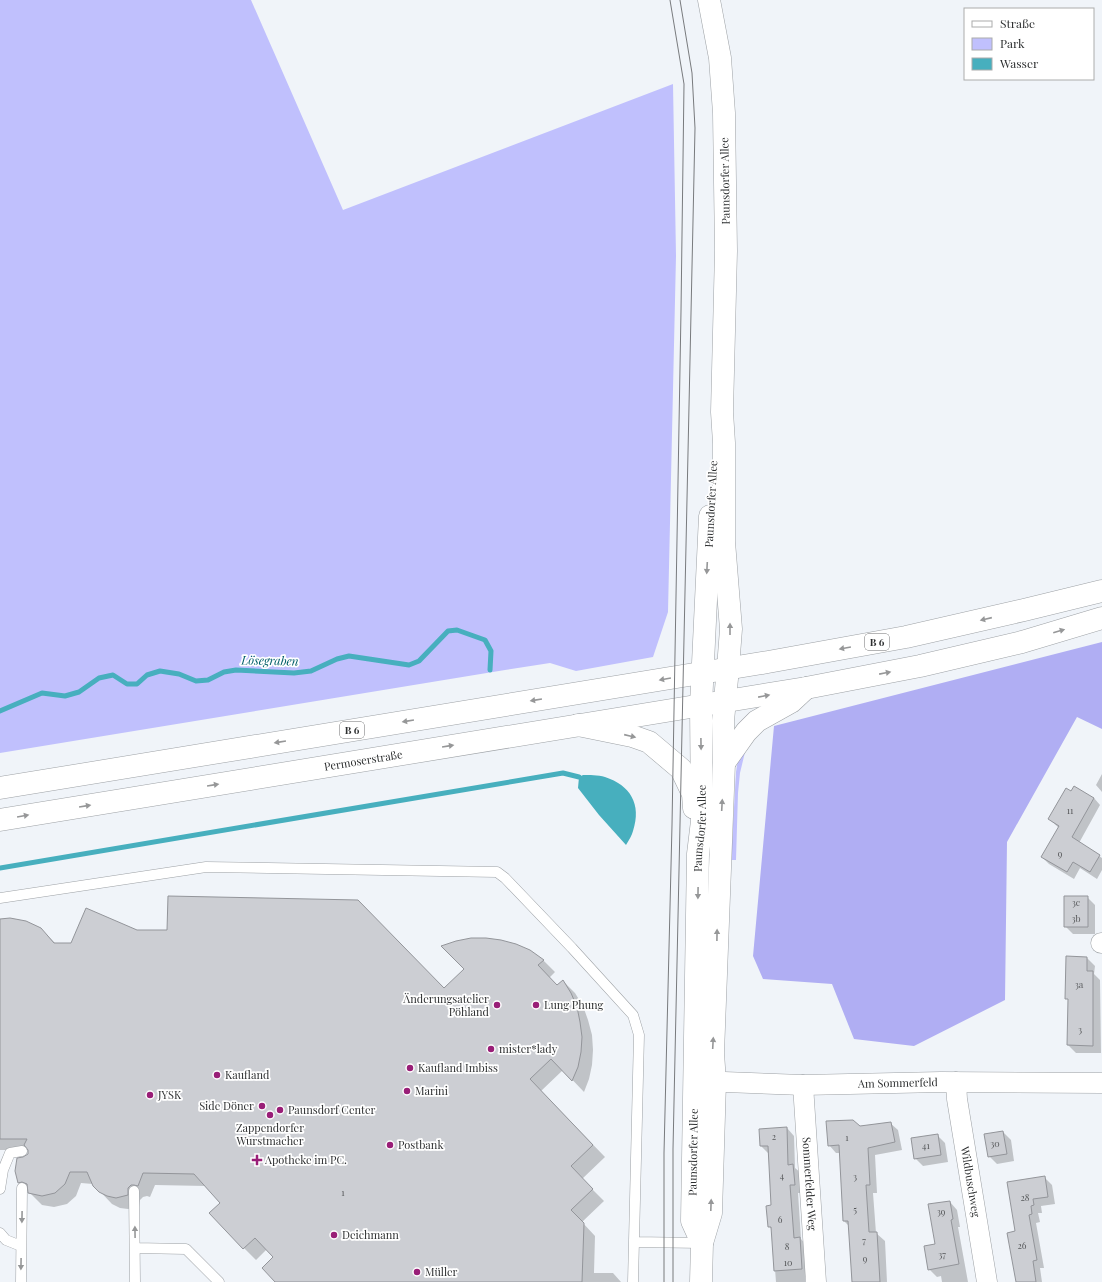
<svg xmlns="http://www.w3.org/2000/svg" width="1102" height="1282" font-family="'Playfair Display',serif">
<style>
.green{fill:#c0c0fd}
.forest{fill:#b0aef3}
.water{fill:#47afbe}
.shadow{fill:#0003}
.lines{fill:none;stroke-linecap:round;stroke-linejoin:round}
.stream{stroke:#47afbe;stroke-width:5}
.building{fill:#ccced3;stroke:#93959a}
.service-casing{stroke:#9da1a5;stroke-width:11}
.minor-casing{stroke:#9da1a5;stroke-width:21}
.secondary-casing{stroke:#9da1a5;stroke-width:23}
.primary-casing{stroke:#9da1a5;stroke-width:23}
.service{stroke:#fff;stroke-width:10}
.minor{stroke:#fff;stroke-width:20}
.secondary{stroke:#fff;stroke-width:22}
.primary{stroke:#fff;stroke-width:22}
.tram{stroke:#787a7d;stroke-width:1}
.oneway{fill:#969798}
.poi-dot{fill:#991e77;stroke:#fff;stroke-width:1.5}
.labels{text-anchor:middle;stroke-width:3.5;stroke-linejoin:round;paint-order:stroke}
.number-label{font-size:9px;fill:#555759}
.shield{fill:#fff;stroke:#6c6d6e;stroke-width:1}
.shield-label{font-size:10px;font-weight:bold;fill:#2d2f30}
.street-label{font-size:11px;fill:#2d2f30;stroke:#fff}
.poi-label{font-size:11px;fill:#2d2f30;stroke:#fff;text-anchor:start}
.water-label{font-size:12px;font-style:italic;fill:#005e68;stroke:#fff}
</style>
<rect width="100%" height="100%" fill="#f0f4f9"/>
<!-- green -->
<path class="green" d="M0,0H251L343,210L673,84L676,256L668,612L653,657L576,671L550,663L505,670L0,753Z
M746,748L740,773L738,793L736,860H731L736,772L738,759Z"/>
<!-- forest -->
<path class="forest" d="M1102,642V729L1077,717L1007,842L1005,1000L914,1046L854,1039L832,984L763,979L753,956L774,726Z"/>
<!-- water -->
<path class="water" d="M583,775C589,775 598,775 605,777C630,785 642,804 633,831C632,835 629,840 626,845L599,815L578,788L579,777Z"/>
<!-- shadow -->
<path class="shadow" d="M1102,774V792L1096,785Z
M1071,792L1094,798L1100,805L1079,843L1102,858V870L1097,879L1080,868L1074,879L1049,864L1042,857L1059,828L1049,819Z
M1087,897L1095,905V934H1073L1065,926Z
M0,921L46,934L56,944H72L136,931L444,990L543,960L555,972L549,978L557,986L563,981L575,993L583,1006L588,1020L592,1035L593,1050L592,1065L589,1079L584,1092L563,1070L541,1091L605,1157L582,1179L604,1201L582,1222L595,1236L594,1273H613L621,1282H277L275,1257L267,1249L256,1260L244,1248L222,1203L206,1186L155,1185L150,1197L147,1196L143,1197L140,1200L139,1207L128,1209L120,1208L112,1204L93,1184L81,1183L76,1196L67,1204L54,1207L42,1205L19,1182L24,1158L29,1154V1150H0Z
M1087,958L1095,966L1094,974L1100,980L1101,1053H1076L1068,1045L1069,1000L1066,998Z
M890,1123L898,1130L902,1150L875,1155L877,1193H873L876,1233L885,1241L887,1282H852L849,1226L844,1221L841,1153H836L829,1145L860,1127Z
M787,1128L794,1136L795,1168L801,1173L802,1193H798L801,1239L807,1246L810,1277H805V1282H776L772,1230L769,1226L772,1206L769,1154L761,1146Z
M1003,1132L1011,1140L1014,1161L997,1164L989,1156Z
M937,1135L945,1143L948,1162L923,1166L915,1158Z
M1044,1177L1052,1185L1055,1204L1041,1206L1042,1213H1038L1040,1222L1036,1223L1044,1268H1040L1042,1282H1017L1016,1232L1008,1183Z
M950,1202L957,1210L960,1227H958L968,1282H942L941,1276L937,1277L929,1269Z"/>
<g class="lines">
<!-- stream -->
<path class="stream" d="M0,711L42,693L65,696L79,692L99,678L113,675L127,684H137L147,675L160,671L179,674L196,681L208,680L224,672L236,670L294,673L311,671L337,659L349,656L409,665L419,661L448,631L457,630L485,640L491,651L490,670
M0,868L563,773L579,777"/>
</g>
<!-- building -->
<path class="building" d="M1074,786L1094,798L1072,837L1100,855L1090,872L1073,862L1067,872L1041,857L1059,826L1048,819L1066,788L1071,791Z
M168,896L358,900L444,988L464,969L441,946L456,941L471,938H486L501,940L516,944L530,950L544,960L538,965L557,985L563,980L571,993L577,1007L580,1022L582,1037L581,1052L578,1067L572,1081L551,1059L530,1079L593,1145L571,1166L593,1189L571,1210L584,1223L582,1282H275L262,1268L273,1257L255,1238L243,1249L209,1213L220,1203L194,1174L143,1173L138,1186L134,1185H131L128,1188V1195L116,1198L107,1196L99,1192L93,1186L87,1172H70L65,1184L55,1193L42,1196L28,1193L27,1184L22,1182L18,1183L15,1171L17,1158L23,1157L28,1154V1150L24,1145L27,1139H0V919L10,918L26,921L41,928L54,943H71L86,908L137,930H167Z
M1064,896H1088V927H1064Z
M1066,956L1087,957V971H1093V1046L1067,1045L1068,999H1065Z
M853,1120L860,1126L891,1122L895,1142L868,1148L870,1185H866L869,1232H877L880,1282H852L848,1221H843L839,1145L828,1146L826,1121Z
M787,1127L788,1165L793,1164L795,1185H790L794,1238L800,1237L802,1269L774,1271L771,1227H768L766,1206L771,1205L768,1146H760L759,1129Z
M1003,1131L1007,1154L988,1157L984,1134Z
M938,1134L941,1155L914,1159L911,1138Z
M1045,1176L1048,1197L1033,1199L1034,1205L1031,1206L1032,1214L1029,1215L1037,1260L1033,1261L1036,1282H1016L1007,1233L1015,1231L1007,1182Z
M950,1201L953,1219L951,1220L959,1264L928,1270L924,1246L935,1244L928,1204Z"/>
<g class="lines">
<!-- service casing -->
<g class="service-casing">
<path id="service" d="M0,898L206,867L497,872L505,878L572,948L633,1015L639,1035L633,1282
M0,1189L3,1170L10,1153L22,1151
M134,1191L135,1282
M0,1233L6,1240L21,1246
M634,1242L702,1243
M135,1248L186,1249L219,1282
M21,1282L22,1188"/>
</g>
<!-- minor casing -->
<g class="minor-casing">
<g id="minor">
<path d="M1101,943H1102"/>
<path id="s1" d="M698,1081L803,1085L941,1082L1102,1083"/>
<path id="s2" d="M956,1082L957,1099L987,1282"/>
<path id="s3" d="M803,1085L816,1282"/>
</g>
</g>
<!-- secondary casing -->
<g class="secondary-casing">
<g id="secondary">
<path d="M578,725L632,736L649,742L681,769L693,794L694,808"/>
<path d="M724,763L746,732L757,721L791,702L806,688"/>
<path id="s4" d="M702,1243L692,1221L698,854L702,821L701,705L710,516"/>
<path d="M701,1282L702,1243L711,1213L715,1082L713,1053L724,763L723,721L728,668L731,629L724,542V443L722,412L726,251L724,113L720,58L709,0"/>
</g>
</g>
<!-- primary casing -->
<g class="primary-casing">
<g id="primary">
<path d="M0,788L768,662L906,637L1024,610L1102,591"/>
<path id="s5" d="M0,820L806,688L920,666L1022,642L1102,618"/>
</g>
</g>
<!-- service -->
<use href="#service" class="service"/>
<!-- minor -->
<use href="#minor" class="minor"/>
<!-- secondary -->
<use href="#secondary" class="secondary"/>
<!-- primary -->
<use href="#primary" class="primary"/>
<!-- tram -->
<path class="tram" d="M664,1282V1153L672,825L681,311L684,84L670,0
M673,1282V1149L695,128L692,73L680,0"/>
</g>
<!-- one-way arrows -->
<defs><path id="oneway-solid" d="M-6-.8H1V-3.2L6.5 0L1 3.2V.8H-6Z"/></defs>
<g class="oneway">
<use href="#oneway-solid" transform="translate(707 568) rotate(93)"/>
<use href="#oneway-solid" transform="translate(986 619) rotate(167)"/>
<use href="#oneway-solid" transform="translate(730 629) rotate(-90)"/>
<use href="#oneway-solid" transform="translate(1059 631) rotate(-16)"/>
<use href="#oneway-solid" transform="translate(845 648) rotate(170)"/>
<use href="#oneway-solid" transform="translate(885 673) rotate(-11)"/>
<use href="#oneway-solid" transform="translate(665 679) rotate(170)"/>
<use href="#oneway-solid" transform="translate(764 696) rotate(-11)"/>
<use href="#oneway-solid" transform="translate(536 700) rotate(171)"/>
<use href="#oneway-solid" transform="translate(408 721) rotate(171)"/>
<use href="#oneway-solid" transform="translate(630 736) rotate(13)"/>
<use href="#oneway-solid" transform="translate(280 742) rotate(171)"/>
<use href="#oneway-solid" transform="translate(701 744) rotate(89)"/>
<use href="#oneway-solid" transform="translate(448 746) rotate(-9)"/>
<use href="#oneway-solid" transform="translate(213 785) rotate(-9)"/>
<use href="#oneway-solid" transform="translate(722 805) rotate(-87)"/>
<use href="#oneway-solid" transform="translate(85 806) rotate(-9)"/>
<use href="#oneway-solid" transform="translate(23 816) rotate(-10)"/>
<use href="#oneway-solid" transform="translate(698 893) rotate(91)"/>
<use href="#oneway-solid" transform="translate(717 935) rotate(-89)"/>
<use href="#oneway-solid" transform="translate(713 1043) rotate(-87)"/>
<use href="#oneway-solid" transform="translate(711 1205) rotate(-88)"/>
<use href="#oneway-solid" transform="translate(22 1217) rotate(91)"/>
<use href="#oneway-solid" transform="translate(135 1232) rotate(-91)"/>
<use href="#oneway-solid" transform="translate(21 1264) rotate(91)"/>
</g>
<!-- markers -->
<g class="poi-dot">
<circle cx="497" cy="1005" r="4"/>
<circle cx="536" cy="1005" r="4"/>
<circle cx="491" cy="1049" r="4"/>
<circle cx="410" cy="1068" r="4"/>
<circle cx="217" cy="1075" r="4"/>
<circle cx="407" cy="1091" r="4"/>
<circle cx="150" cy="1095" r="4"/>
<circle cx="262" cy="1106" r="4"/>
<circle cx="280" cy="1110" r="4"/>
<circle cx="270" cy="1115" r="4"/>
<circle cx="390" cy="1145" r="4"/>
<path d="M255 1154h4v4h4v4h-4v4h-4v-4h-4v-4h4z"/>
<circle cx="334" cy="1235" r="4"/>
<circle cx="417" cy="1272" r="4"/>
</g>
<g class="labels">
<!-- number labels -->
<g class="number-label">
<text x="1070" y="814">11</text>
<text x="1060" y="857">9</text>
<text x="1076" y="906">3c</text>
<text x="1076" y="922">3b</text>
<text x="1079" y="988">3a</text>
<text x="1080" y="1033">3</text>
<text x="774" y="1140">2</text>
<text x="847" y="1141">1</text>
<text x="995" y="1147">30</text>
<text x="926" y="1149">41</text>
<text x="782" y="1179">4</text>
<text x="855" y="1180">3</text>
<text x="343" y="1196">1</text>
<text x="1025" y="1201">28</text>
<text x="855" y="1213">5</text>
<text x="941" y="1215">39</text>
<text x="780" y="1223">6</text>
<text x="864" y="1244">7</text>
<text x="1022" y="1249">26</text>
<text x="787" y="1250">8</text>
<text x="942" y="1258">37</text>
<text x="865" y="1262">9</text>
<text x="788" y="1266">10</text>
</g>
<!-- shield labels -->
<g class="shield">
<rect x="865" y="634" width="24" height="16" rx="3"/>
<rect x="340" y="722" width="24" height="16" rx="3"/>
</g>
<g class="shield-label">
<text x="877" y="646">B 6</text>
<text x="352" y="734">B 6</text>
</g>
<!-- street labels -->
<g class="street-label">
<text transform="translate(725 181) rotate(-91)" y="4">Paunsdorfer Allee</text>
<text transform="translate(711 504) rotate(-87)" y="4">Paunsdorfer Allee</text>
<text dy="4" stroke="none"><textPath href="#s5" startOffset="368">Permoserstraße</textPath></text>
<text dy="4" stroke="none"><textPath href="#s4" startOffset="417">Paunsdorfer Allee</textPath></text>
<text dy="4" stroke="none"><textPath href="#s1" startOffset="200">Am Sommerfeld</textPath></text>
<text dy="4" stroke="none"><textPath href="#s4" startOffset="93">Paunsdorfer Allee</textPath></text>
<text dy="4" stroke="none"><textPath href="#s2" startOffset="101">Wildbuschweg</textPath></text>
<text dy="4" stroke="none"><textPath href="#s3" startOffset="99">Sommerfelder Weg</textPath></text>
</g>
<!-- poi labels -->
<g class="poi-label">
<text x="489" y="1003" text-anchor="end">Änderungsatelier<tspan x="489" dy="13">Pöhland</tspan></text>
<text x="544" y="1009">Lung Phung</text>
<text x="499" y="1053">mister*lady</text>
<text x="418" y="1072">Kaufland Imbiss</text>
<text x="225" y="1079">Kaufland</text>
<text x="415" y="1095">Marini</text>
<text x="158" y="1099">JYSK</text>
<text x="254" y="1110" text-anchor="end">Side Döner</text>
<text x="288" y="1114">Paunsdorf Center</text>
<text x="270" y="1132" text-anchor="middle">Zappendorfer<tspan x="270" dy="13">Wurstmacher</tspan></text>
<text x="398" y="1149">Postbank</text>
<text x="265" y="1164">Apotheke im PC.</text>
<text x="342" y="1239">Deichmann</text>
<text x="425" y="1276">Müller</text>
</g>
<!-- water labels -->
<g class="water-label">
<text transform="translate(270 661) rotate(1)" y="4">Lösegraben</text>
</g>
</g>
<!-- legend -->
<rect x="964" y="8" width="130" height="72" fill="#ffffff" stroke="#abacac"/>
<rect x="972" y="21" width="20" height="6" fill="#ffffff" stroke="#abacac"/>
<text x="1000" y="28" font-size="12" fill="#2d2f30">Straße</text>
<rect x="972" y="38" width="20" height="12" fill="#c0c0fd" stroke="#abacac"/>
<text x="1000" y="48" font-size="12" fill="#2d2f30">Park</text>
<rect x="972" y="58" width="20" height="12" fill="#47afbe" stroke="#abacac"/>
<text x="1000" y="68" font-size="12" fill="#2d2f30">Wasser</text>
</svg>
